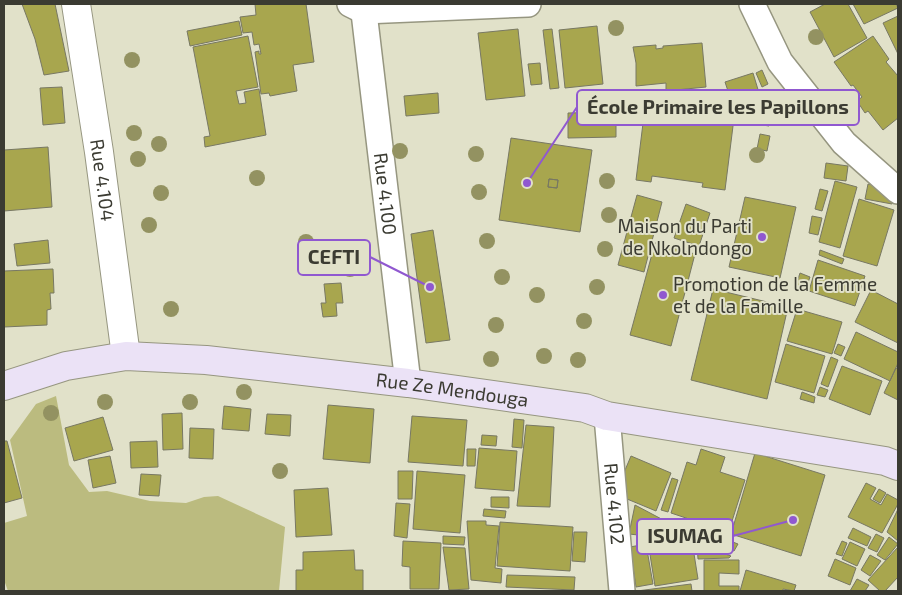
<svg xmlns="http://www.w3.org/2000/svg" width="902" height="595" font-family="'Exo 2',sans-serif">
<style>
.green{fill:#bbbb7f}
.building{fill:#a8a64e;stroke:#787863;fill-rule:evenodd}
.lines{fill:none;stroke-linecap:round;stroke-linejoin:round}
.minor-casing{stroke:#969680;stroke-width:28}
.tertiary-casing{stroke:#969680;stroke-width:30}
.secondary-casing{stroke:#969680;stroke-width:30}
.minor{stroke:#fff;stroke-width:25}
.tertiary{stroke:#fff;stroke-width:28}
.secondary{stroke:#ebe2f6;stroke-width:28}
.tree{fill:#939261}
.poi-dot{fill:#9058d0;stroke:#e1e1c9;stroke-width:2}
.labels{text-anchor:middle;stroke-width:4;stroke-linejoin:round;paint-order:stroke}
.street-label{font-size:19px;fill:#3b3b32;stroke:#e1e1c9}
.poi-label{font-size:19px;fill:#3b3b32;stroke:#e1e1c9;text-anchor:end}
.leader{fill:none;stroke:#9058d0;stroke-width:2}
.callout-dot{fill:#9058d0;stroke:#e1e1c9;stroke-width:2}
.callout{fill:#e1e1c9;stroke:#9058d0;stroke-width:2}
.callout-label{font-size:20px;text-anchor:middle;font-weight:bold;fill:#3b3b32}
</style>
<rect width="100%" height="100%" fill="#e1e1c9"/>
<!-- green -->
<path class="green" d="M56,396L69,465L89,492L107,491L150,501L186,503L204,497L218,496L285,527L279,591H8L4,580V523L27,516L10,440L36,404Z"/>
<!-- building -->
<path class="building" d="M22,4H55L69,71L44,75L35,39Z
M255,4H306L314,62L293,65L297,91L270,96L269,93L261,94L255,52L259,51V54H261L259,44L254,45L252,32L243,33L240,17L256,15Z
M825,4H848L867,38L834,57L810,12Z
M853,4H896L898,8L864,24Z
M898,16V54L883,23Z
M239,21L242,35L190,46L187,31Z
M597,26L603,84L565,88L559,30Z
M518,29L525,96L486,100L478,33Z
M552,29L559,88L550,89L543,30Z
M248,36L258,87L236,91L239,104L246,103L244,92L259,89L266,135L205,147L204,137L210,136L193,47Z
M873,36L889,59L886,62L898,76V118L883,130L868,111L865,113L857,101L862,97L853,85L851,86L834,62Z
M702,43L706,87L666,91V83L636,86V63L633,47L656,45V49L663,48V46Z
M540,63L542,84L531,85L528,64Z
M762,70L768,84L762,87L756,73Z
M753,73L769,126L738,121L725,82Z
M62,87L65,123L43,125L40,88Z
M438,93L439,113L406,116L404,96Z
M645,107L734,118L725,190L702,187L703,183L652,176L651,182L636,180Z
M616,112V137L568,138V113Z
M760,134L770,136L767,151L757,149Z
M511,138L592,150L580,232L499,220ZM549,179L558,180L557,188L548,187Z
M48,147L52,207L4,211V150Z
M826,163L848,166L846,181L824,178Z
M549,179L558,180L557,188L548,187Z
M835,181L857,187L840,248L819,242Z
M868,184L895,190L892,204L865,199Z
M820,189L828,191L822,211L815,209Z
M637,195L662,202L644,272L618,265Z
M745,197L796,207L780,278L729,267Z
M859,199L894,210L877,266L843,256Z
M686,204L710,213L699,246L674,238Z
M812,216L822,218L818,235L809,233Z
M433,230L450,340L426,343L411,234Z
M48,240L50,263L17,266L14,244Z
M655,243L695,254L671,346L630,335Z
M820,250L844,259L842,264L819,255Z
M818,260L865,276L855,306L809,291Z
M53,269L54,293H50L51,309L47,310V325L4,327V271Z
M800,273L810,277L806,288L796,285Z
M341,283L343,303H336L337,316L323,317L321,303H326L324,284Z
M713,289L788,307L767,399L691,380Z
M871,290L898,304V343L855,322Z
M797,309L842,322L832,354L787,341Z
M856,332L898,352V363L890,381L844,359Z
M786,344L825,356L814,393L775,382Z
M838,344L845,347L841,356L834,353Z
M831,357L838,360L828,387L821,384Z
M842,366L882,381L870,415L829,399Z
M896,368L898,369V400L884,393Z
M820,387L828,390L825,397L817,395Z
M802,392L815,397L814,403L800,399Z
M328,405L374,409L370,463L323,459Z
M224,406L251,409L249,431L222,429Z
M182,413L183,449L163,450L162,414Z
M267,414L291,415L290,436L265,434Z
M412,416L467,420L463,466L408,462Z
M103,417L113,450L74,461L65,428Z
M514,419L524,420L522,448L512,447Z
M526,425L554,427L550,507L517,506Z
M190,428L214,429L213,459L189,458Z
M482,435L497,436L496,446L481,445Z
M4,441H7L22,498L4,503Z
M157,441L158,467L131,468L130,442Z
M479,448L517,451L514,491L475,488Z
M467,449H476L475,466H467Z
M701,449L725,457L720,472L745,480L727,537L712,532L713,527L671,513L687,462L696,465Z
M755,453L825,475L801,556L731,534Z
M110,456L116,483L93,488L88,460Z
M631,456L671,473L656,511L615,494Z
M398,471H413L412,499H398Z
M417,471L465,475L460,533L413,529Z
M141,474L161,475L159,496L139,495Z
M672,478L678,480L668,512L661,510Z
M866,483L876,488L870,499L881,505L887,494L898,500V504L882,533L848,517Z
M328,488L332,535L296,537L294,490Z
M879,489L886,493L880,503L873,499Z
M491,497H509V508L491,507Z
M396,503L410,504L407,538L394,536Z
M635,505L669,523L666,538L629,534Z
M484,509L506,511L505,518L483,516Z
M898,509V541L887,532Z
M467,521H486V525L499,526L495,568L502,569L501,583L471,580Z
M500,522L573,527L570,571L497,566Z
M696,528L738,544L734,551L711,542V549L731,556L729,558L698,559Z
M853,528L871,537L867,546L848,538Z
M574,532H587L585,562L572,561Z
M876,534L884,538L877,552L868,548Z
M691,535L698,579L655,586L648,542Z
M443,536L465,537L464,545L443,544Z
M889,537L898,544L885,560L877,555Z
M403,541L441,543L439,589H410V567L402,566Z
M842,541L847,543L842,556L836,554Z
M850,542L865,549L857,566L842,559Z
M646,544L653,584L636,587L630,547Z
M443,547L465,548L469,589L449,590Z
M898,547V577L885,591H880L868,580Z
M354,550L355,570H363V591H296V570H303V552Z
M870,555L881,561L870,576L861,570Z
M835,559L856,568L850,585L828,576Z
M704,560H739V574L719,573V586H739V591H704Z
M746,570L796,585L794,591L783,589V591H740Z
M507,575L575,577L574,590L506,587Z
M857,579L869,585L865,591H850Z
M691,584L692,591H637Z"/>
<g class="lines">
<!-- minor casing -->
<g class="minor-casing">
<g id="minor">
<path d="M350,4L364,11L528,4"/>
<path id="s1" d="M363,4L408,383"/>
<path d="M752,4L780,62L844,143L898,191"/>
<path id="s2" d="M607,416L622,591"/>
</g>
</g>
<!-- tertiary casing -->
<g class="tertiary-casing">
<g id="tertiary">
<path id="s3" d="M76,4L99,152L126,356"/>
</g>
</g>
<!-- secondary casing -->
<g class="secondary-casing">
<g id="secondary">
<path id="s4" d="M4,386L66,366L126,356L206,360L408,383L585,408L607,416L885,461L898,466"/>
</g>
</g>
<!-- minor -->
<use href="#minor" class="minor"/>
<!-- tertiary -->
<use href="#tertiary" class="tertiary"/>
<!-- secondary -->
<use href="#secondary" class="secondary"/>
</g>
<!-- trees -->
<g class="tree">
<circle cx="616" cy="28" r="8"/>
<circle cx="816" cy="37" r="8"/>
<circle cx="132" cy="60" r="8"/>
<circle cx="134" cy="133" r="8"/>
<circle cx="159" cy="144" r="8"/>
<circle cx="400" cy="151" r="8"/>
<circle cx="476" cy="154" r="8"/>
<circle cx="757" cy="155" r="8"/>
<circle cx="138" cy="159" r="8"/>
<circle cx="257" cy="178" r="8"/>
<circle cx="607" cy="181" r="8"/>
<circle cx="479" cy="192" r="8"/>
<circle cx="161" cy="193" r="8"/>
<circle cx="609" cy="215" r="8"/>
<circle cx="149" cy="225" r="8"/>
<circle cx="487" cy="241" r="8"/>
<circle cx="306" cy="242" r="8"/>
<circle cx="605" cy="249" r="8"/>
<circle cx="350" cy="269" r="8"/>
<circle cx="502" cy="277" r="8"/>
<circle cx="597" cy="287" r="8"/>
<circle cx="537" cy="295" r="8"/>
<circle cx="171" cy="309" r="8"/>
<circle cx="584" cy="321" r="8"/>
<circle cx="496" cy="325" r="8"/>
<circle cx="544" cy="356" r="8"/>
<circle cx="491" cy="359" r="8"/>
<circle cx="578" cy="360" r="8"/>
<circle cx="244" cy="392" r="8"/>
<circle cx="105" cy="402" r="8"/>
<circle cx="190" cy="402" r="8"/>
<circle cx="51" cy="413" r="8"/>
<circle cx="280" cy="471" r="8"/>
</g>
<!-- markers -->
<g class="poi-dot">
<circle cx="762" cy="237" r="5"/>
<circle cx="663" cy="295" r="5"/>
</g>
<g class="labels">
<!-- street labels -->
<g class="street-label">
<text dy="7" stroke="none"><textPath href="#s3" startOffset="178">Rue 4.104</textPath></text>
<text dy="7" stroke="none"><textPath href="#s1" startOffset="191">Rue 4.100</textPath></text>
<text dy="7" stroke="none"><textPath href="#s4" startOffset="454">Rue Ze Mendouga</textPath></text>
<text dy="7" stroke="none"><textPath href="#s2" startOffset="88">Rue 4.102</textPath></text>
</g>
<!-- poi labels -->
<g class="poi-label">
<text x="752" y="233">Maison du Parti<tspan x="752" dy="22">de Nkolndongo</tspan></text>
<text x="673" y="291" text-anchor="start">Promotion de la Femme<tspan x="673" dy="22">et de la Famille</tspan></text>
</g>
</g>
<!-- callouts -->
<path class="leader" d="M527 183L577 107M430 287L370 257M793 520L733 536"/>
<g class="callout-dot">
<circle cx="527" cy="183" r="5"/>
<circle cx="430" cy="287" r="5"/>
<circle cx="793" cy="520" r="5"/>
</g>
<g class="callout">
<rect x="577" y="90" width="282" height="35" rx="5"/>
<rect x="298" y="240" width="72" height="35" rx="5"/>
<rect x="637" y="519" width="96" height="35" rx="5"/>
</g>
<g class="callout-label">
<text x="718" y="114">École Primaire les Papillons</text>
<text x="334" y="264">CEFTI</text>
<text x="685" y="543">ISUMAG</text>
</g>
<!-- border -->
<rect width="902" height="595" fill="none" stroke="#3b3b32" stroke-width="10"/>
</svg>
